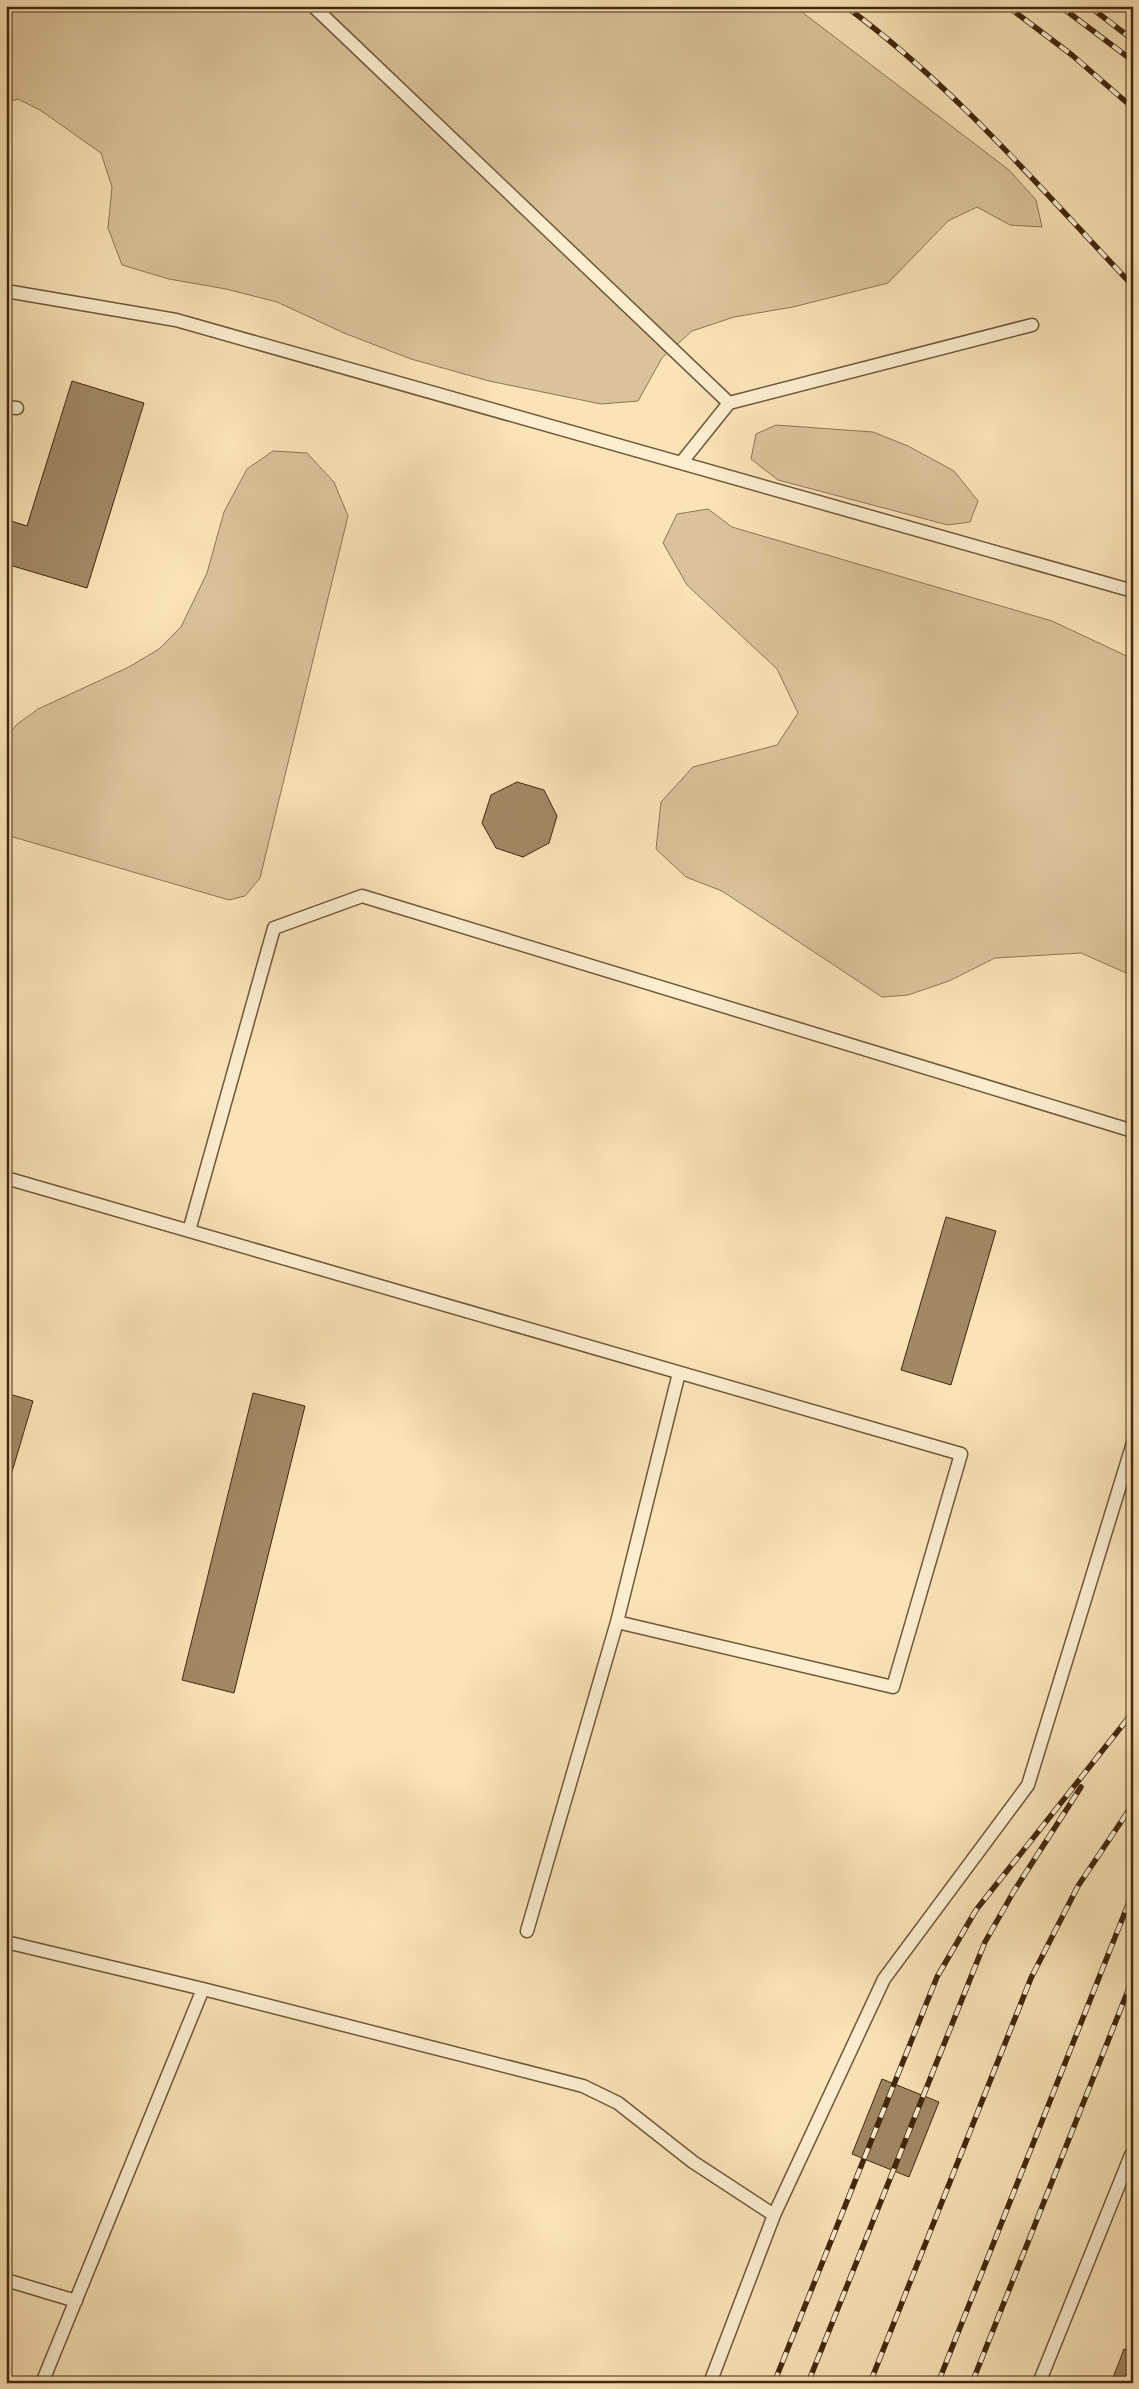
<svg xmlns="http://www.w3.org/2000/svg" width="1139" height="2389" font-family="'Gentium Book Plus',serif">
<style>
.green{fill:#dac39a;stroke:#8e7654}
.building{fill:#a18965;stroke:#42280d}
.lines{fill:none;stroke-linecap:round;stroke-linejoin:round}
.service-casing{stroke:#705738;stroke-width:15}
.service{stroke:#fbedd0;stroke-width:12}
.rail-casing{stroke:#42280d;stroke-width:5.5}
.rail{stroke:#fbedd0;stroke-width:4;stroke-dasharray:11;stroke-linecap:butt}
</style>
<rect width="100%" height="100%" fill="#f9e3b7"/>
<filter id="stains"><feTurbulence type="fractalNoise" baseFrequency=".004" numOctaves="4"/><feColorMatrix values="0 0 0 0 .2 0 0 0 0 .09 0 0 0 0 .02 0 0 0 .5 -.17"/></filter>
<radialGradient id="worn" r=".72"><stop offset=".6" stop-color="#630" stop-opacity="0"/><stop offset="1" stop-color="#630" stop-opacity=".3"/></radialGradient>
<!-- green -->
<path class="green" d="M6,6H794L1009,170L1036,200L1042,227L1010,225L977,207L948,221L888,283L793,307L734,317L692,331L662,358L638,401L601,404L489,381L411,359L344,333L277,302L226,289L169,279L122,265L108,228L112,187L101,153L40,110L18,99L6,103Z
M776,425L873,432L908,446L954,471L978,501L970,522L948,525L778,480L751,459L756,434Z
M273,451L307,453L334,482L348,516L260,878L245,896L229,900L13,837L6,832V739L16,725L38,709L129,667L159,649L181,627L207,573L224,512L247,469Z
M708,509L732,527L1052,621L1133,659V976L1081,953L995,958L949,981L908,995L882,997L722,891L686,877L656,849L661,802L693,767L777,745L798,713L777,669L687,585L663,543L677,514Z"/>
<!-- building -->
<path class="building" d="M72,381L144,403L87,588L6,564V526L8,520L27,526Z
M517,782L544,790L557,816L549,843L523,857L496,848L482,823L491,795Z
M946,1217L996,1231L951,1385L901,1370Z
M6,1393L33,1401L6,1492Z
M253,1393L305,1406L234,1693L182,1680Z
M882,2079L939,2102L909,2177L852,2154Z
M1124,2349L1133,2352V2383H1111Z"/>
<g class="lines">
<!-- service casing -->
<g class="service-casing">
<path id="service" d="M313,6L729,403
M6,291L176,320L1133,591
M6,407L17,408
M681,463L729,403L1032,325
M6,1178L961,1454L893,1687L617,1622
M189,1231L274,928L362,896L1133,1131
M527,1931L617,1622L679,1373
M6,1942L203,1989L583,2086L618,2103L693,2162L774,2215
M6,2280L76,2301
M42,2383L203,1989
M710,2383L774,2215L884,1979L1028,1785L1133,1443
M1039,2383L1131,2155L1133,2156"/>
</g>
<!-- service -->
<use href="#service" class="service"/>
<!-- rail casing -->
<g class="rail-casing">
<path id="rail" d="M845,6C953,85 1041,189 1133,286
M1007,6L1072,55L1133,108
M1060,6L1133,61
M1089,6L1133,40
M774,2383L937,1977L976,1910L1133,1712
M808,2383L985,1942L1014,1891L1081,1787
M870,2383L1031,1978L1078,1886L1133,1804
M938,2383L1133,1892
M972,2383L1133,1978"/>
</g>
<!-- rail -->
<use href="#rail" class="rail"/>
</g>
<!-- margin -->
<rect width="1139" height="2389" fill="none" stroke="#f9e3b7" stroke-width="25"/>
<rect x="8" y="8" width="1124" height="2374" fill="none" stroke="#42280d" stroke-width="2.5"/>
<rect x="12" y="12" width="1114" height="2364" fill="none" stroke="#42280d"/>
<rect width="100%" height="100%" filter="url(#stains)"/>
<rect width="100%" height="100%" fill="url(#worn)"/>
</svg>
